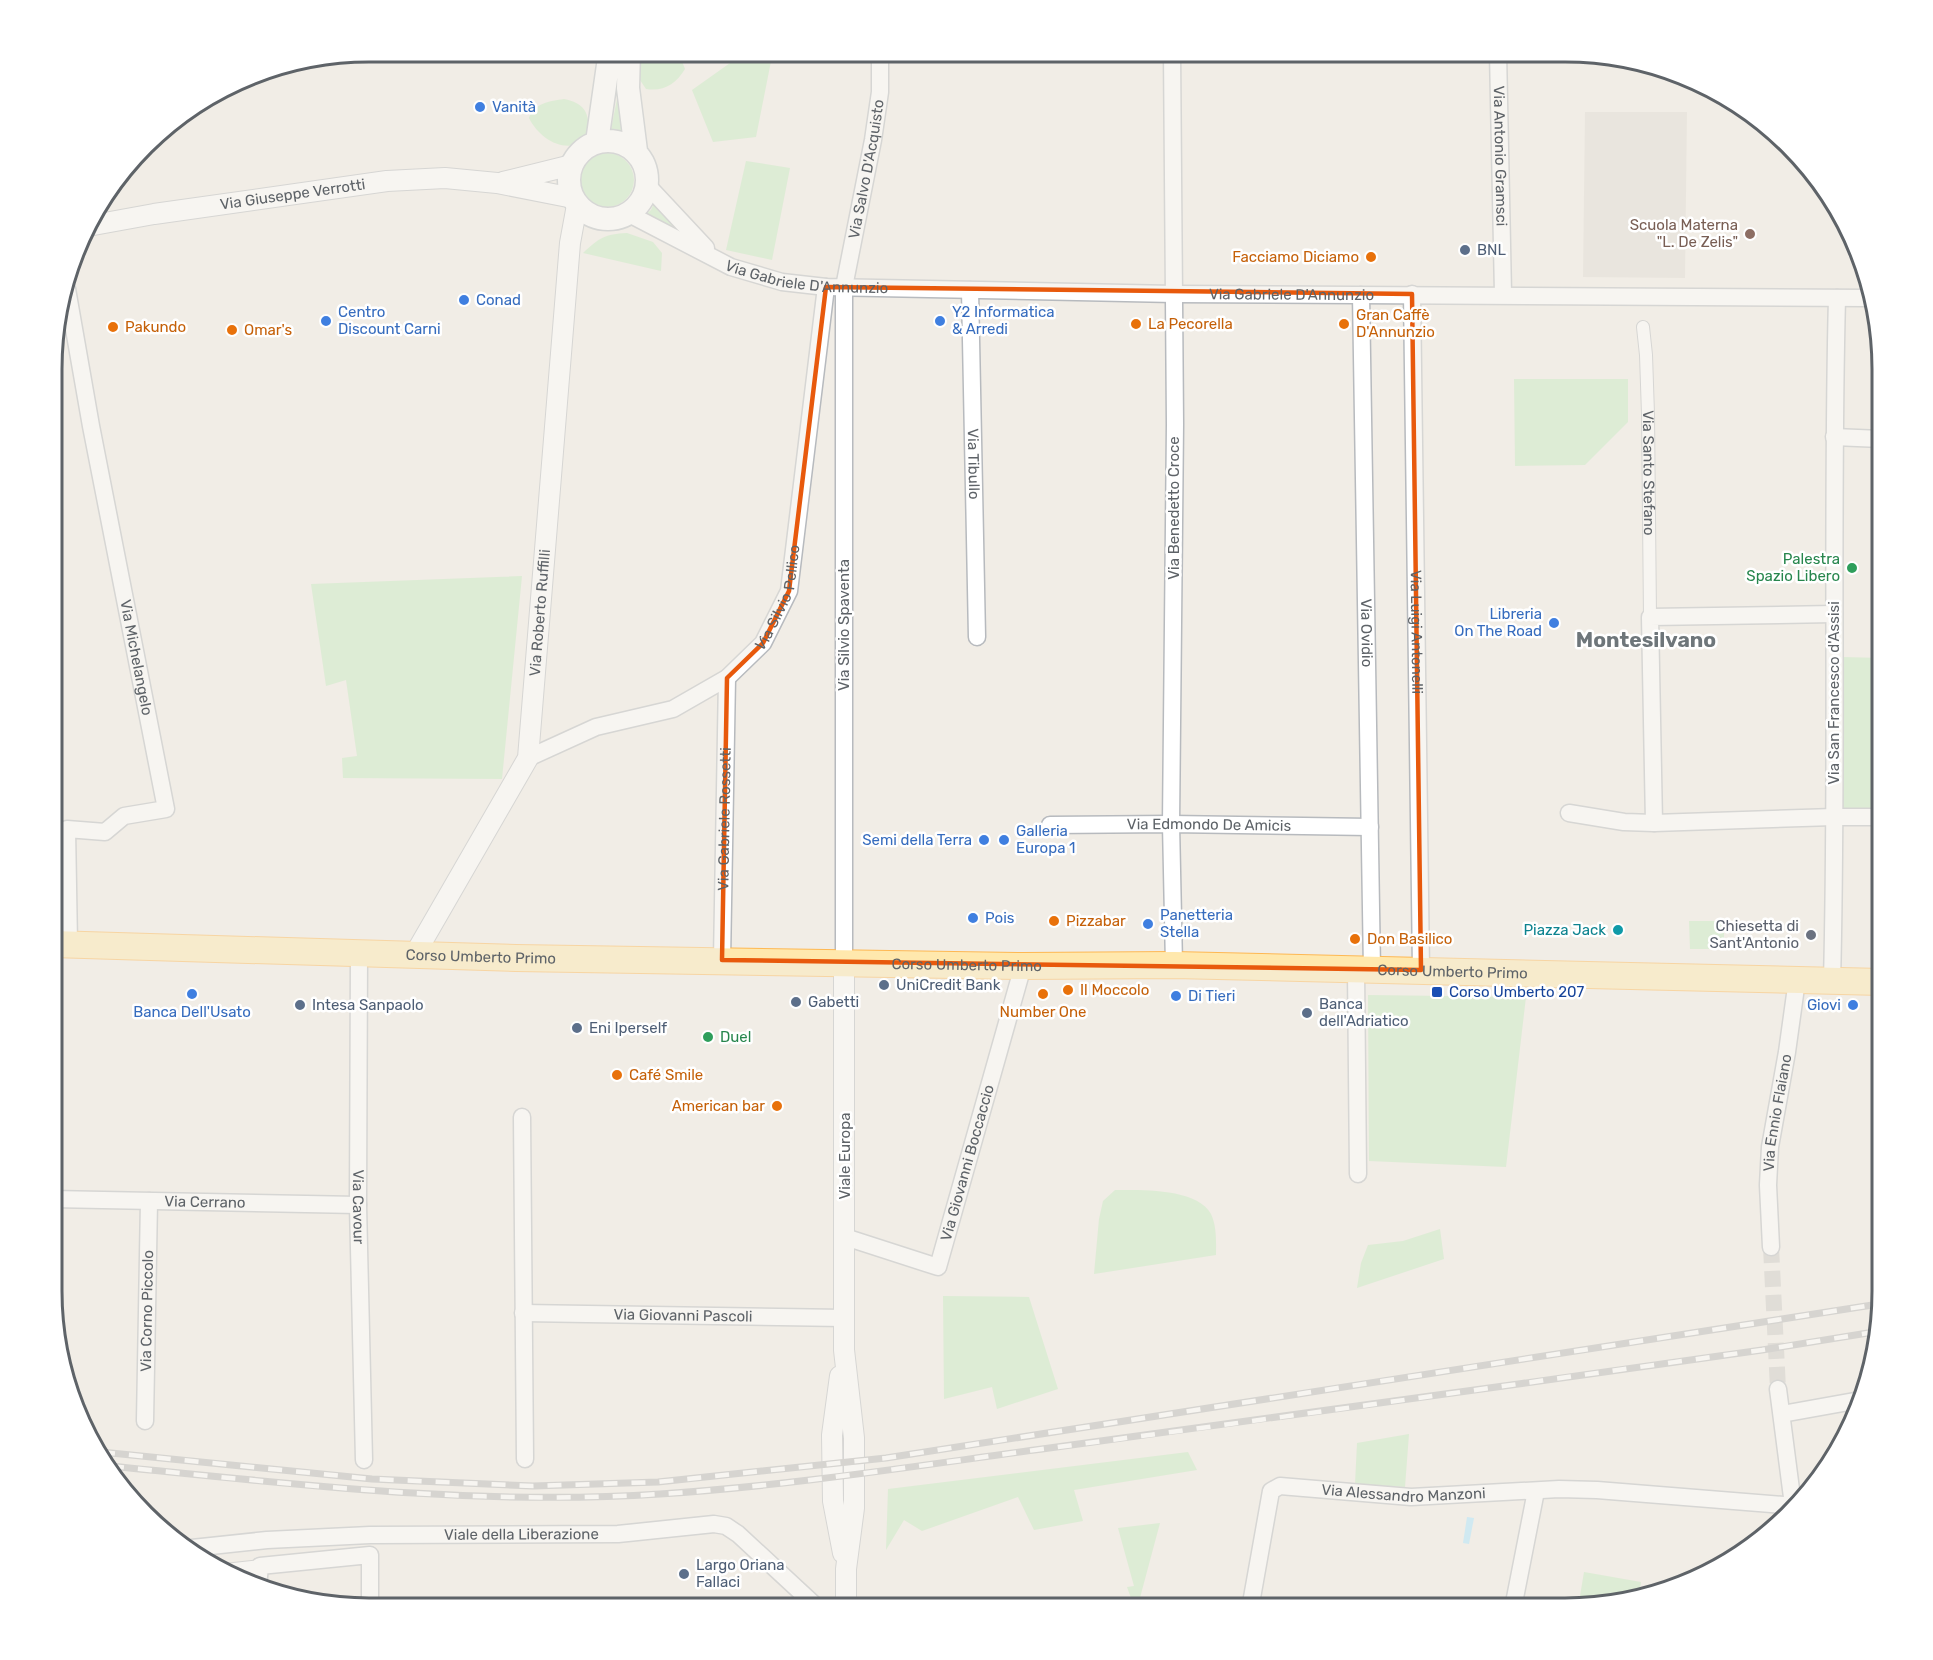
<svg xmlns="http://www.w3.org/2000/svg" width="1933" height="1660" font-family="Rubik,sans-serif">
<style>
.education{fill:#e1dcd5}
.green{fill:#c6eac1}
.water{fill:#a8e4ff}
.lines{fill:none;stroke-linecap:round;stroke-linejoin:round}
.minor-tunnel{stroke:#cccac6;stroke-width:16;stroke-dasharray:16 8;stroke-linecap:butt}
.pedestrian-casing{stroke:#b7babe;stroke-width:14}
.minor-casing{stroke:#b7babe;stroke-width:19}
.tertiary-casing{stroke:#b7babe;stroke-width:22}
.secondary-casing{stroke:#b7bcc1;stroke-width:25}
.primary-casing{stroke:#feb853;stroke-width:28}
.pedestrian{stroke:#fff;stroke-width:12}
.minor{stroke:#fff;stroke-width:16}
.tertiary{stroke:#fff;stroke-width:20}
.secondary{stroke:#fff;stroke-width:22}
.primary{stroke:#ffe8ad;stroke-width:26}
.rail-casing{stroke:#b5b6b7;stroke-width:7}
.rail{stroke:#fff;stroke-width:4.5;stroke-dasharray:14;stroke-linecap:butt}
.marked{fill:none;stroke:#e8590c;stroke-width:4.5;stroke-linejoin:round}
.shop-dot{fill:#3f7fe0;stroke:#fff;stroke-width:2}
.education-dot{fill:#8d6e63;stroke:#fff;stroke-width:2}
.service-dot{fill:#5c6f8a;stroke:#fff;stroke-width:2}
.food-dot{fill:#e8710a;stroke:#fff;stroke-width:2}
.leisure-dot{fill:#2e9e5b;stroke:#fff;stroke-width:2}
.culture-dot{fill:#0f9aa8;stroke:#fff;stroke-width:2}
.worship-dot{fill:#6b7280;stroke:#fff;stroke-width:2}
.transit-dot{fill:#1a4fb4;stroke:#fff;stroke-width:2}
.labels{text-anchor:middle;stroke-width:5;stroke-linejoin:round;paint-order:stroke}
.shop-label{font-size:15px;fill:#366cbe;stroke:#fff;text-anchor:start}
.street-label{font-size:15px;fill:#5e6368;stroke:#fff}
.education-label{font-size:15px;fill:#785e54;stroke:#fff;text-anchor:end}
.service-label{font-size:15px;fill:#4e5e75;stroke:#fff;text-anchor:start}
.food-label{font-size:15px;fill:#c56008;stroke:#fff;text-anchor:start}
.leisure-label{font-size:15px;fill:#27864d;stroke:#fff;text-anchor:end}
.worship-label{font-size:15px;fill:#5b616d;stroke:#fff;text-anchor:end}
.culture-label{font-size:15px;fill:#0d838f;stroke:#fff;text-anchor:end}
.transit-label{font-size:15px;fill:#164399;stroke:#fff;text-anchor:start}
.district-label{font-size:21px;font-weight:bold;fill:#6e767a;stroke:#fff}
.rim{fill:none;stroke:#5e6368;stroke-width:3}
</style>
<rect width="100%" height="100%" fill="#f1ede6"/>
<!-- education -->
<path class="education" d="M1585,112H1687L1685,278L1583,277Z"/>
<!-- green -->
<path class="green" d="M639,51H678L685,69C676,84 663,92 646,89L638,77Z
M747,51H773L756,137L713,142L692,90Z
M619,89L629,136L610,134Z
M564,99C588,104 590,116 588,139C566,155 540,140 529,118C534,103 550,101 564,99Z
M580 180a27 27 0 1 1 54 0a27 27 0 1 1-54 0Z
M746,161L790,168L772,260L726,250Z
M655,201L688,237L643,217L651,210Z
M627,233L653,242L662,253L661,271L583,253C599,238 605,234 627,233Z
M1514,379H1628V422L1585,465L1515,466Z
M522,576L502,779L343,778L342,758L357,756L346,680L326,686L311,584Z
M1842,657L1882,658V812H1840Z
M1689,921H1724V949H1690Z
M1368,995L1526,997L1506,1167L1369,1161Z
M1115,1190C1141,1190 1197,1188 1211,1214C1217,1227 1216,1242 1216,1255L1094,1274L1099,1219L1103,1201Z
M1440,1229L1444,1259L1357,1288L1361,1263L1368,1245L1403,1241Z
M943,1296L1029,1297L1058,1389L997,1409L992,1387L944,1399Z
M1409,1434L1405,1487L1355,1484L1357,1443Z
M1188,1452L1197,1470L1074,1490L1083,1521L1034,1530L1018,1497L922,1531L904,1520L886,1550L888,1489Z
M1160,1523L1137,1609H1135L1127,1587L1134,1586L1118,1528Z
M1584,1572L1641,1582L1639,1596L1578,1608Z"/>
<!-- water -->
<path class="water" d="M1467,1517L1474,1518L1469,1544L1463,1543Z"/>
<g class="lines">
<!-- minor-tunnel -->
<path class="minor-tunnel" d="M1771,1247L1778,1389"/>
<!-- pedestrian casing -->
<g class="pedestrian-casing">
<g id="pedestrian">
<path id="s1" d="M1643,327L1646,355L1648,414L1650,617"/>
<path d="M225,1570L260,1566"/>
</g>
</g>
<!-- minor casing -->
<g class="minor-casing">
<g id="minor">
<path d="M1172,51L1175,424L1171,824L1174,965"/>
<path id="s2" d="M1498,52L1503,294"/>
<path d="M648,186L706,248"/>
<path id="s3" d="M629,214L731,267L782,282L826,287L1174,294L1868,298"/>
<path id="s4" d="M67,289L91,426L166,809L124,816L105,832L67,829L69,944"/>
<path id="s5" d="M970,290L977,637"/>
<path id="s6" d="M1412,294L1421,970"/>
<path id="s7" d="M1361,295L1372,970"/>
<path d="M1834,437L1881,439"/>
<path id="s8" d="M528,758L596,727L673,709L727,678L763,643L789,591L826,287"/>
<path d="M1569,813L1624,822L1654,823L1834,817H1882"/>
<path d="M1654,823L1650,617L1834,614"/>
<path id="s9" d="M1050,825L1171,824L1370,827"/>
<path id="s10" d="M359,953L358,1205L364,1460"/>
<path id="s11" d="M722,960L727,678"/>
<path id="s12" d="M844,962V287L873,140L880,92V51"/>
<path d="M1356,970L1358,1174"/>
<path d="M1832,981C1838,753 1831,525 1837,298"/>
<path d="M522,1117L525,1459"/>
<path id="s13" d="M52,1199L358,1205"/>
<path id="s14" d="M845,1237L938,1267L1023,966"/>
<path id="s15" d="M1771,1247L1768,1185L1770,1147L1787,1052L1797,980"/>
<path id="s16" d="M523,1313L844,1318"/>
<path d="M1778,1389L1793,1505L1791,1512"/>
<path d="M1782,1414L1860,1400"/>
<path id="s17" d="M145,1421L149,1201"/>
<path id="s18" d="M192,1548L267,1540L370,1535L618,1534L714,1524L726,1526L738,1534L819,1609"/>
<path d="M258,1587L260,1566L370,1555V1609"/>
<path d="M1513,1608L1536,1491"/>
<path id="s19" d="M1250,1609L1271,1491L1280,1486L1411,1497L1559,1489L1597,1490L1796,1506"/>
</g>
</g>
<!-- tertiary casing -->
<g class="tertiary-casing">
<g id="tertiary">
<path d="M503,182L572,165"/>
<path id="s20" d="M88,226L154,214L387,181L445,178L497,183L573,198"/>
<path id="s21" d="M415,954L528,758L570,243L577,205"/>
<path d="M844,962V1350L854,1438V1508L846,1569V1609"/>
<path d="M840,1376L832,1435L833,1501L843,1553"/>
</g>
</g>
<!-- secondary casing -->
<g class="secondary-casing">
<path id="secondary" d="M629,51L628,88L636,151
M569 180a39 39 0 1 1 78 0a39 39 0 1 1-78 0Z
M597,142L610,51"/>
</g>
<!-- primary casing -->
<g class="primary-casing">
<g id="primary">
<path id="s22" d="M52,944L516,958L1023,966L1174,965L1882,982"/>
</g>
</g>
<!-- pedestrian -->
<use href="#pedestrian" class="pedestrian"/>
<!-- minor -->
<use href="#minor" class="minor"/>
<!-- tertiary -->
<use href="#tertiary" class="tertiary"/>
<!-- secondary -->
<use href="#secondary" class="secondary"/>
<!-- primary -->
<use href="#primary" class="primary"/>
<!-- rail casing -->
<g class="rail-casing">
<path id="rail" d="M101,1452L372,1479L533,1486L658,1482L886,1458L1879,1304
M110,1466C293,1484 476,1506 660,1494C788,1486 915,1466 1042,1449C1282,1418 1522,1383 1762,1350L1874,1332"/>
</g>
<!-- rail -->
<use href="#rail" class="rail"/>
</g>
<!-- marked area -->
<path d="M0 0H1933V1660H0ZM826,287L1412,294L1421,970L722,960L727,678L763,643L789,591Z" fill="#f1ede6" fill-opacity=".55" fill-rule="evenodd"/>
<path class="marked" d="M826,287L1412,294L1421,970L722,960L727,678L763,643L789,591Z"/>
<!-- markers -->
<g class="shop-dot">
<circle cx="480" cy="107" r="6"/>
<circle cx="464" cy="300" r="6"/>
<circle cx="326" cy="321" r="6"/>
<circle cx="940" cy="321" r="6"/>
<circle cx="1554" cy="623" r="6"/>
<circle cx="984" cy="840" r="6"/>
<circle cx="1004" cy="840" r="6"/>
<circle cx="973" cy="918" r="6"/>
<circle cx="1148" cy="924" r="6"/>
<circle cx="192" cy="994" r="6"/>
<circle cx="1176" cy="996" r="6"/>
<circle cx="1853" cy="1005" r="6"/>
</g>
<circle class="education-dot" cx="1750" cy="234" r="6"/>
<g class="service-dot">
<circle cx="1465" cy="250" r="6"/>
<circle cx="884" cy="985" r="6"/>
<circle cx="796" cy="1002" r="6"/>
<circle cx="300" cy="1005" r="6"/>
<circle cx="1307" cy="1013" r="6"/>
<circle cx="577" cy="1028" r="6"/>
<circle cx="684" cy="1574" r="6"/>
</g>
<g class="food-dot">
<circle cx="1371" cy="257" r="6"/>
<circle cx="1136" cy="324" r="6"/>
<circle cx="1344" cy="324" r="6"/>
<circle cx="113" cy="327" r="6"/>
<circle cx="232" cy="330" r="6"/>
<circle cx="1054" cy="921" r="6"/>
<circle cx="1355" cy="939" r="6"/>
<circle cx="1068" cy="990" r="6"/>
<circle cx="1043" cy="994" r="6"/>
<circle cx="617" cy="1075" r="6"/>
<circle cx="777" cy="1106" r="6"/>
</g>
<g class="leisure-dot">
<circle cx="1852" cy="568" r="6"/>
<circle cx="708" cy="1037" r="6"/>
</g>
<circle class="culture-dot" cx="1618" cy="930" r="6"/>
<circle class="worship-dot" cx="1811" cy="935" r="6"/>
<rect class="transit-dot" x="1431" y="986" width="12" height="12" rx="3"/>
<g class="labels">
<!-- shop labels -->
<g class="shop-label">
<text x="492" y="112">Vanità</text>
<text x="476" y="305">Conad</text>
<text x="338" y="317">Centro<tspan x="338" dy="17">Discount Carni</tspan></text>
<text x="952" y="317">Y2 Informatica<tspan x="952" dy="17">&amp; Arredi</tspan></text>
<text x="1542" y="619" text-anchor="end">Libreria<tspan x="1542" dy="17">On The Road</tspan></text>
<text x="1016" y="836">Galleria<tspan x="1016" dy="17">Europa 1</tspan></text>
<text x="972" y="845" text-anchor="end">Semi della Terra</text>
<text x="1160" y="920">Panetteria<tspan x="1160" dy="17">Stella</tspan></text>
<text x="985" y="923">Pois</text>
<text x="1188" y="1001">Di Tieri</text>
<text x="1841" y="1010" text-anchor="end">Giovi</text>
<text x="192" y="1017" text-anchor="middle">Banca Dell'Usato</text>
</g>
<!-- street labels -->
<g class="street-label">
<text dy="5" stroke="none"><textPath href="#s2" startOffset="104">Via Antonio Gramsci</textPath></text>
<text dy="5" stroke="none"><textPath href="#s12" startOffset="795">Via Salvo D'Acquisto</textPath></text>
<text dy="5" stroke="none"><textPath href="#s20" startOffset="207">Via Giuseppe Verrotti</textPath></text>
<text dy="5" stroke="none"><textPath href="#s3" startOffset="192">Via Gabriele D'Annunzio</textPath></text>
<text dy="5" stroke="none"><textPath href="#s3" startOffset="678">Via Gabriele D'Annunzio</textPath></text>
<text dy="5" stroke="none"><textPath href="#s5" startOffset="174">Via Tibullo</textPath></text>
<text dy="5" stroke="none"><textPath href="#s1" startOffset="146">Via Santo Stefano</textPath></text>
<text transform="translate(1174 508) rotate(-90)" y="5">Via Benedetto Croce</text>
<text dy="5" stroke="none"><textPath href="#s8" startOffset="315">Via Silvio Pellico</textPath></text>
<text dy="5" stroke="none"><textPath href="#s21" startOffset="372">Via Roberto Ruffilli</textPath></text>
<text transform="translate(844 625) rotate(-90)" y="5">Via Silvio Spaventa</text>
<text dy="5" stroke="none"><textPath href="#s6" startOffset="338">Via Luigi Antonelli</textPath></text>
<text dy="5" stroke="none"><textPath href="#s7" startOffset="338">Via Ovidio</textPath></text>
<text dy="5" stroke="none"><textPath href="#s4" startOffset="375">Via Michelangelo</textPath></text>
<text transform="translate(1834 693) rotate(-90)" y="5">Via San Francesco d'Assisi</text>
<text dy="5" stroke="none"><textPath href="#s11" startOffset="141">Via Gabriele Rossetti</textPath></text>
<text dy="5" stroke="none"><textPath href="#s9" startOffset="159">Via Edmondo De Amicis</textPath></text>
<text dy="5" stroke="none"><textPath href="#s22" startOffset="429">Corso Umberto Primo</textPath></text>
<text dy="5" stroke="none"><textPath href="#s22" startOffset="915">Corso Umberto Primo</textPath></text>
<text dy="5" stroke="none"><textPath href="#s22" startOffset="1401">Corso Umberto Primo</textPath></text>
<text dy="5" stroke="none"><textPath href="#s15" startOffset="135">Via Ennio Flaiano</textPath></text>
<text transform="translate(845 1156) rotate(-90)" y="5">Viale Europa</text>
<text dy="5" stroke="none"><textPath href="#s14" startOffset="206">Via Giovanni Boccaccio</textPath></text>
<text dy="5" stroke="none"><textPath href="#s13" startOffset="153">Via Cerrano</textPath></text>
<text dy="5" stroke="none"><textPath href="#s10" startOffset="254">Via Cavour</textPath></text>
<text dy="5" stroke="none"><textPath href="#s17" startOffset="110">Via Corno Piccolo</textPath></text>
<text dy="5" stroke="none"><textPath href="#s16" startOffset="160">Via Giovanni Pascoli</textPath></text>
<text dy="5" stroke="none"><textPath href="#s19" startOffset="254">Via Alessandro Manzoni</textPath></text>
<text dy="5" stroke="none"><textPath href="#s18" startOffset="330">Viale della Liberazione</textPath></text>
</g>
<!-- education labels -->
<g class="education-label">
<text x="1738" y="230">Scuola Materna<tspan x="1738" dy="17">"L. De Zelis"</tspan></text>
</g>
<!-- service labels -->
<g class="service-label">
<text x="1477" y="255">BNL</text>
<text x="896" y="990">UniCredit Bank</text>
<text x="808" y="1007">Gabetti</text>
<text x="1319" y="1009">Banca<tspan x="1319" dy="17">dell'Adriatico</tspan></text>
<text x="312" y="1010">Intesa Sanpaolo</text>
<text x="589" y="1033">Eni Iperself</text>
<text x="696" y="1570">Largo Oriana<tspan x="696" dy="17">Fallaci</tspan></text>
</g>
<!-- food labels -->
<g class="food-label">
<text x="1359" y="262" text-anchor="end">Facciamo Diciamo</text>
<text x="1356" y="320">Gran Caffè<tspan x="1356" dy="17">D'Annunzio</tspan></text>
<text x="1148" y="329">La Pecorella</text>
<text x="125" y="332">Pakundo</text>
<text x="244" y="335">Omar's</text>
<text x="1066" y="926">Pizzabar</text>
<text x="1367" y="944">Don Basilico</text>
<text x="1080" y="995">Il Moccolo</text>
<text x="1043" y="1017" text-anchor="middle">Number One</text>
<text x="629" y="1080">Café Smile</text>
<text x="765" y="1111" text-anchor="end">American bar</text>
</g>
<!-- leisure labels -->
<g class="leisure-label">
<text x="1840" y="564">Palestra<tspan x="1840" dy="17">Spazio Libero</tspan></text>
<text x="720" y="1042" text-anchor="start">Duel</text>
</g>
<!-- worship labels -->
<g class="worship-label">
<text x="1799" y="931">Chiesetta di<tspan x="1799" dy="17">Sant'Antonio</tspan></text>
</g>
<!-- culture labels -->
<g class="culture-label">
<text x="1606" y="935">Piazza Jack</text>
</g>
<!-- transit labels -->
<g class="transit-label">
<text x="1449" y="997">Corso Umberto 207</text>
</g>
<!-- district labels -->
<g class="district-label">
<text x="1646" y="647">Montesilvano</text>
</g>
</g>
<!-- crop -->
<path d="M0 0H1933V1660H0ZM369 62H1565A307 307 0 0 1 1872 369V1291A307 307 0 0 1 1565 1598H369A307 307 0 0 1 62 1291V369A307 307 0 0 1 369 62Z" fill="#fff" fill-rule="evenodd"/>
<path class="rim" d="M369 62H1565A307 307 0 0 1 1872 369V1291A307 307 0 0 1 1565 1598H369A307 307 0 0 1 62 1291V369A307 307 0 0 1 369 62Z"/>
</svg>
